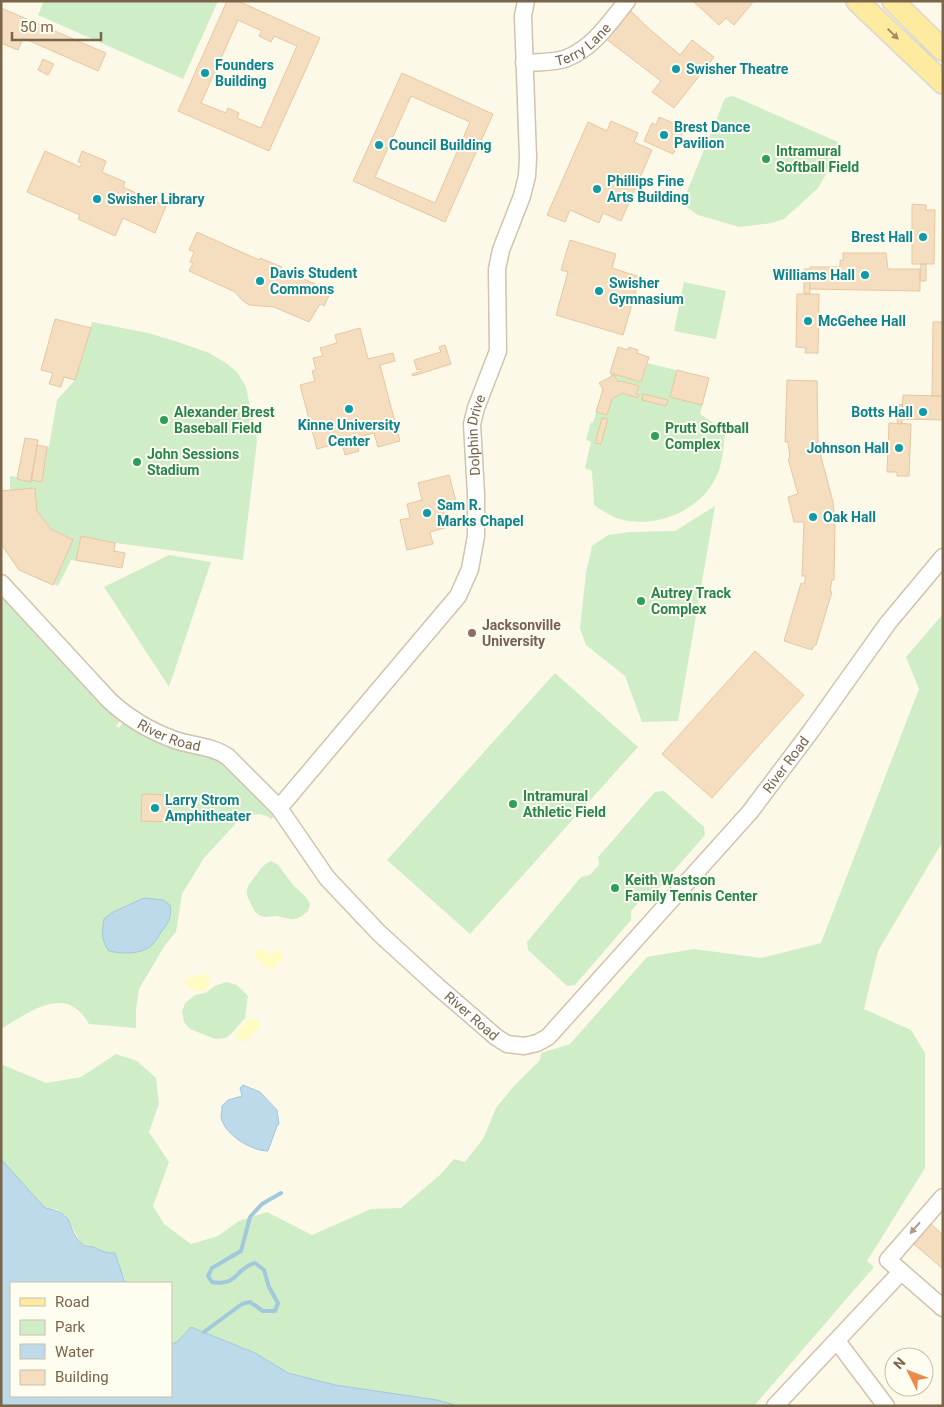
<svg xmlns="http://www.w3.org/2000/svg" width="944" height="1407" font-family="Roboto,sans-serif">
<style>
.green{fill:#cfedc6;fill-rule:evenodd}
.sand{fill:#fefbc3}
.water{fill:#bcdae9;stroke:#a1c8db}
.lines{fill:none;stroke-linecap:round;stroke-linejoin:round}
.stream{stroke:#a1c8db;stroke-width:4}
.building{fill:#f4debf;stroke:#e8c79f;fill-rule:evenodd}
.minor-casing{stroke:#d1c3ad;stroke-width:19}
.major-casing{stroke:#dcd7d0;stroke-width:24}
.minor{stroke:#fff;stroke-width:16}
.major{stroke:#feeb9f;stroke-width:21}
.oneway{fill:#a28c64}
.oneway2{fill:#a99a89}
.culture-dot{fill:#0f9aa8;stroke:#fffcf0;stroke-width:2}
.leisure-dot{fill:#2e9e5b;stroke:#fffcf0;stroke-width:2}
.education-dot{fill:#8d6e63;stroke:#fffcf0;stroke-width:2}
.labels{text-anchor:middle;stroke-width:4;stroke-linejoin:round;paint-order:stroke}
.street-label{font-size:14px;fill:#7a644a;stroke:#fffcf0}
.culture-label{font-size:14px;font-weight:bold;fill:#0d838f;stroke:#fffcf0;text-anchor:start}
.leisure-label{font-size:14px;font-weight:bold;fill:#27864d;stroke:#fffcf0;text-anchor:start}
.education-label{font-size:14px;font-weight:bold;fill:#785e54;stroke:#fffcf0;text-anchor:start}
</style>
<rect width="100%" height="100%" fill="#fdf9e9"/>
<!-- green -->
<path class="green" d="M44,1H218L183,79L38,15Z
M733,96L838,142L825,176L818,188L784,219L772,223L739,227L698,215L682,204L725,98Z
M684,282L726,291L716,339L674,331Z
M55,319L90,328L92,322L148,333L178,342L209,353L226,363L237,372L246,387L257,441L243,560L116,543L114,551L125,553L122,568L71,560L58,586L54,584L53,585L19,570L1,544V491L10,490V476L17,477L25,438L38,440L37,445L49,447L57,400L75,380L64,377L61,387L49,384L53,373L41,370Z
M629,347L638,350L637,353L647,363L709,378L700,414L725,431C724,445 723,460 718,473C703,511 652,532 614,517C607,514 600,509 594,505L592,471L585,468L591,442L586,440L591,422L593,423L603,389L599,383L611,377L610,373Z
M715,506L678,721L642,722L625,676L586,645L580,628L586,573L592,546L608,535L631,532L675,531Z
M169,555L211,562L169,687L104,587Z
M1,596L105,708L120,721L116,726L119,728L122,723L150,739L220,760L244,782L274,817L271,819L267,816L259,814L250,815L239,820L204,858L182,894L176,932L165,945L139,989L136,1009V1028L89,1024C66,983 30,1012 1,1029ZM144,898L161,932L155,942L113,912Z
M943,614V841L878,951L864,1009L911,1030L925,1053V1168L867,1261L874,1267L754,1406H458L437,1400L335,1385L288,1373L255,1353L191,1327L178,1341L171,1345V1283H125V1279L101,1253L92,1247L84,1246L80,1242L66,1215L57,1209L45,1208L1,1159V1064L46,1083L81,1077L116,1054L137,1061L156,1078L159,1104L149,1132L169,1162L153,1206L164,1224L191,1244L218,1236L239,1221L267,1212L312,1235L371,1209L401,1208L441,1174L454,1159L465,1162L483,1139L496,1108L514,1086L540,1060L541,1053L570,1044L647,957L694,949L761,958L821,943L919,689L906,657Z
M555,673L638,747L470,934L387,860Z
M664,791L704,827L705,835L649,899H642L631,911V920L575,985L567,986L528,950L527,942L581,877L590,875L599,865L598,857L655,792Z
M271,861L278,865L294,886L306,897L310,904L308,911C294,923 293,919 276,916C271,916 266,918 261,916C255,913 253,909 251,904C242,889 249,885 257,874C262,867 263,865 271,861Z
M226,982L237,985L248,996L245,1018L232,1033L226,1038L215,1039L190,1029L184,1022L182,1012L185,1003L195,995L205,993L215,986Z"/>
<!-- sand -->
<path class="sand" d="M262,949L266,950L269,955H272C274,951 277,950 281,950L283,953L281,960L273,969H269L256,958L255,954L258,950Z
M206,974L209,977C214,995 192,995 184,982L187,978Z
M251,1019H256L261,1025L246,1042L236,1037V1033L247,1020Z"/>
<!-- water -->
<path class="water" d="M144,898L163,900L170,905C172,916 169,922 162,931C159,935 157,940 153,944C142,955 123,954 109,951C101,941 102,931 104,919L113,912Z
M243,1085L260,1092L277,1110L279,1124L277,1126L268,1151C252,1151 226,1136 221,1118C221,1115 222,1110 222,1106L228,1100L242,1096L240,1088Z
M1,1159L45,1208C78,1213 64,1227 82,1244C85,1247 88,1246 93,1247C103,1251 103,1253 115,1253L125,1283H11V1396H171V1345L178,1341L191,1327L255,1353L288,1373L335,1385L437,1400L458,1406H1Z"/>
<g class="lines">
<!-- stream -->
<path class="stream" d="M204,1332L242,1304L250,1302L263,1311H275L278,1303L269,1287L264,1270L255,1263C235,1268 238,1287 212,1282L208,1276L212,1268L241,1251L250,1217L262,1204L281,1193"/>
</g>
<!-- building -->
<path class="building" d="M227,1H238L320,38L269,151L178,111ZM238,20L262,31L259,36L271,42L274,36L297,46L261,128L237,118L239,113L228,108L226,113L201,103Z
M693,1H754L734,25L726,18L719,25Z
M1,8L106,53L98,71L23,38L18,50L1,43Z
M629,9L646,26L680,55L692,40L714,57L674,108L652,92L661,81L606,39L618,28Z
M43,59L54,64L48,75L38,70Z
M402,73L493,114L445,222L353,181ZM411,96L470,122L435,203L375,177Z
M659,117L685,128L673,154L644,141L652,123L656,125Z
M611,121L638,133L634,142L652,150L621,221L603,213L599,223L570,210L565,222L547,215L588,122L607,131Z
M45,151L80,167L82,163L78,162L82,151L106,161L102,172L125,182L123,187L166,206L155,233L123,218L115,236L78,219L80,215L27,192Z
M912,204L926,205V210H935L934,264H912Z
M197,232L259,260L260,258L282,267L281,269L331,291L324,306L320,304L309,322L274,307L249,305L243,301L235,292L189,271L193,263L190,262L194,252L189,250Z
M570,240L616,254L612,268L640,277L623,335L556,315L568,272L561,270Z
M843,253H886L888,269H920V291L810,289V267H840V260L843,261Z
M921,264H926V281H920Z
M804,269H809L810,294H804Z
M797,294H819L818,353H805L806,348L796,347Z
M55,319L91,328L75,380L64,377L61,387L49,384L53,373L41,370Z
M933,322H943V396H932Z
M360,328L368,359L393,353L395,361L380,365L400,441L378,447L374,433L355,438L359,451L345,455L342,442L317,449L300,385L315,381L312,371L316,370L313,358L323,356L320,348L337,343L335,335Z
M445,345L451,364L413,376L412,374L422,371L421,369L417,370L414,360L441,352L439,347Z
M618,347L628,350L629,347L638,350L637,353L649,357L641,382L610,373Z
M677,370L709,378L702,405L670,397Z
M614,375L618,382L621,381L639,386L636,394L639,395L638,398L622,393L612,399L607,415L596,412L603,389L599,383Z
M787,380L817,381L818,443H815V450L819,449L833,502L835,522L834,580H832L830,591L832,592L816,645H814L812,650L784,641L801,583L804,584L806,576H802L804,522H794L788,497L798,494L788,459L790,458L788,442H785Z
M643,394L668,400L666,406L642,400Z
M903,395L943,396V420L902,419Z
M902,404V424H897L899,405Z
M602,418L608,419L601,444L595,443Z
M889,423L911,424L909,476H897V472H887Z
M25,438L38,440L31,482L17,479Z
M37,445L47,447L42,482L31,480Z
M449,475L457,505L443,509L448,527L430,532L433,544L407,550L400,520L410,518L407,504L422,500L418,483Z
M35,488L37,511L51,529L73,540L53,585L19,570L1,544V491Z
M81,536L115,543L114,551L125,553L122,568L76,560Z
M755,651L804,695L712,798L662,754Z
M142,794L169,795L168,822L141,821Z
M931,1224L943,1235V1269L914,1244Z"/>
<g class="lines">
<!-- minor casing -->
<g class="minor-casing">
<g id="minor">
<path id="s1" d="M524,63C538,62 555,63 567,58C593,48 610,22 627,1"/>
<path id="s2" d="M1,583L109,700C128,718 150,731 175,740C192,746 213,746 228,757L279,808L327,878L379,933L437,986L496,1037L507,1044L524,1046L537,1043L548,1037L750,812L811,731L888,623L943,557"/>
<path id="s3" d="M279,808L458,596L470,569L476,536V494L472,424L476,408L498,351L497,269L501,250L522,196L527,176L528,158L523,16L526,1"/>
<path d="M943,1197L888,1260L943,1308"/>
<path d="M837,1341L886,1406"/>
<path d="M775,1406L901,1272"/>
</g>
</g>
<!-- major casing -->
<g class="major-casing">
<path id="major" d="M857,1L943,83
M893,1L943,50"/>
</g>
<!-- minor -->
<use href="#minor" class="minor"/>
<!-- major -->
<use href="#major" class="major"/>
</g>
<!-- one-way arrows -->
<defs><path id="oneway-solid" d="M-6-.8H1V-3.2L6.5 0L1 3.2V.8H-6Z" transform="scale(1.25)"/></defs>
<use class="oneway" href="#oneway-solid" transform="translate(893 34) rotate(44)"/>
<use class="oneway2" href="#oneway-solid" transform="translate(915 1228) rotate(131)"/>
<!-- markers -->
<g class="culture-dot">
<circle cx="676" cy="69" r="5"/>
<circle cx="205" cy="73" r="5"/>
<circle cx="664" cy="135" r="5"/>
<circle cx="379" cy="145" r="5"/>
<circle cx="597" cy="189" r="5"/>
<circle cx="97" cy="199" r="5"/>
<circle cx="923" cy="237" r="5"/>
<circle cx="865" cy="275" r="5"/>
<circle cx="260" cy="281" r="5"/>
<circle cx="599" cy="291" r="5"/>
<circle cx="808" cy="321" r="5"/>
<circle cx="349" cy="409" r="5"/>
<circle cx="923" cy="412" r="5"/>
<circle cx="899" cy="448" r="5"/>
<circle cx="427" cy="513" r="5"/>
<circle cx="813" cy="517" r="5"/>
<circle cx="155" cy="808" r="5"/>
</g>
<g class="leisure-dot">
<circle cx="766" cy="159" r="5"/>
<circle cx="164" cy="420" r="5"/>
<circle cx="655" cy="436" r="5"/>
<circle cx="137" cy="462" r="5"/>
<circle cx="641" cy="601" r="5"/>
<circle cx="513" cy="804" r="5"/>
<circle cx="615" cy="888" r="5"/>
</g>
<circle class="education-dot" cx="472" cy="633" r="5"/>
<g class="labels">
<!-- street labels -->
<g class="street-label">
<text dy="5" stroke="none"><textPath href="#s1" startOffset="64">Terry Lane</textPath></text>
<text dy="5" stroke="none"><textPath href="#s3" startOffset="442">Dolphin Drive</textPath></text>
<text dy="5" stroke="none"><textPath href="#s2" startOffset="230">River Road</textPath></text>
<text dy="5" stroke="none"><textPath href="#s2" startOffset="1100">River Road</textPath></text>
<text dy="5" stroke="none"><textPath href="#s2" startOffset="650">River Road</textPath></text>
</g>
<!-- culture labels -->
<g class="culture-label">
<text x="215" y="70">Founders<tspan x="215" dy="16">Building</tspan></text>
<text x="686" y="74">Swisher Theatre</text>
<text x="674" y="132">Brest Dance<tspan x="674" dy="16">Pavilion</tspan></text>
<text x="389" y="150">Council Building</text>
<text x="607" y="186">Phillips Fine<tspan x="607" dy="16">Arts Building</tspan></text>
<text x="107" y="204">Swisher Library</text>
<text x="913" y="242" text-anchor="end">Brest Hall</text>
<text x="270" y="278">Davis Student<tspan x="270" dy="16">Commons</tspan></text>
<text x="855" y="280" text-anchor="end">Williams Hall</text>
<text x="609" y="288">Swisher<tspan x="609" dy="16">Gymnasium</tspan></text>
<text x="818" y="326">McGehee Hall</text>
<text x="913" y="417" text-anchor="end">Botts Hall</text>
<text x="349" y="430" text-anchor="middle">Kinne University<tspan x="349" dy="16">Center</tspan></text>
<text x="889" y="453" text-anchor="end">Johnson Hall</text>
<text x="437" y="510">Sam R.<tspan x="437" dy="16">Marks Chapel</tspan></text>
<text x="823" y="522">Oak Hall</text>
<text x="165" y="805">Larry Strom<tspan x="165" dy="16">Amphitheater</tspan></text>
</g>
<!-- leisure labels -->
<g class="leisure-label">
<text x="776" y="156">Intramural<tspan x="776" dy="16">Softball Field</tspan></text>
<text x="174" y="417">Alexander Brest<tspan x="174" dy="16">Baseball Field</tspan></text>
<text x="665" y="433">Prutt Softball<tspan x="665" dy="16">Complex</tspan></text>
<text x="147" y="459">John Sessions<tspan x="147" dy="16">Stadium</tspan></text>
<text x="651" y="598">Autrey Track<tspan x="651" dy="16">Complex</tspan></text>
<text x="523" y="801">Intramural<tspan x="523" dy="16">Athletic Field</tspan></text>
<text x="625" y="885">Keith Wastson<tspan x="625" dy="16">Family Tennis Center</tspan></text>
</g>
<!-- education labels -->
<g class="education-label">
<text x="482" y="630">Jacksonville<tspan x="482" dy="16">University</tspan></text>
</g>
</g>
<!-- border -->
<rect width="944" height="1407" fill="none" stroke="#7a644a" stroke-width="5"/>
<!-- legend -->
<rect x="10" y="1282" width="162" height="115" fill="#fffcf0" stroke="#cabfae"/>
<rect x="20" y="1298" width="25" height="8" fill="#feeb9f" stroke="#cabfae"/>
<text x="55" y="1307" font-size="15" fill="#7a644a">Road</text>
<rect x="20" y="1320" width="25" height="15" fill="#cfedc6" stroke="#cabfae"/>
<text x="55" y="1332" font-size="15" fill="#7a644a">Park</text>
<rect x="20" y="1344" width="25" height="15" fill="#bcdae9" stroke="#cabfae"/>
<text x="55" y="1357" font-size="15" fill="#7a644a">Water</text>
<rect x="20" y="1370" width="25" height="15" fill="#f4debf" stroke="#cabfae"/>
<text x="55" y="1382" font-size="15" fill="#7a644a">Building</text>
<!-- north arrow -->
<g transform="translate(909 1372) rotate(312)"><circle r="24" fill="#fffcf0" stroke="#cabfae"/>
<path d="M0-4L9 19L0 12L-9 19Z" fill="#ec8a49"/>
<text y="-8" font-size="14" font-weight="bold" text-anchor="middle" fill="#7a644a">N</text>
</g>
<!-- scale -->
<path d="M12 32v8h89v-8" fill="none" stroke="#7a644a" stroke-width="2.5"/>
<text x="20" y="32" font-size="15" fill="#7a644a" stroke="#fffcf0" stroke-width="4" paint-order="stroke">50 m</text>
</svg>
